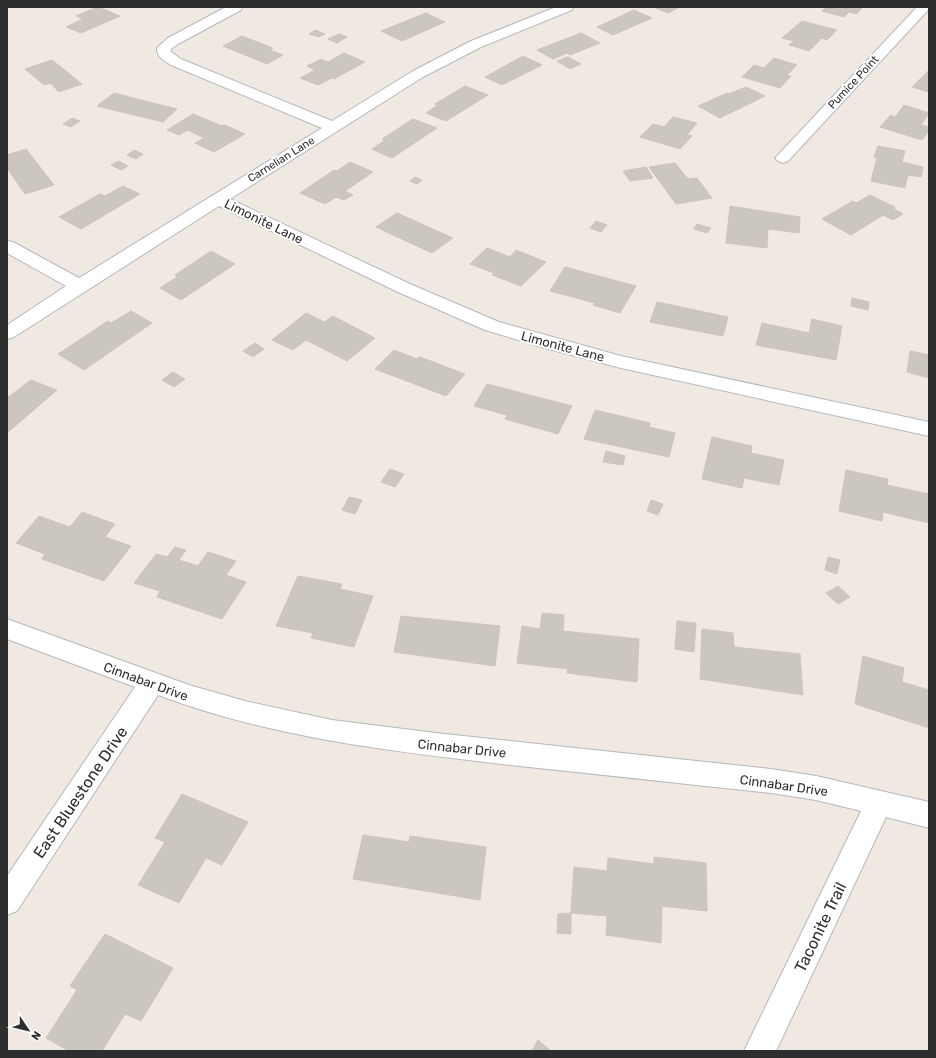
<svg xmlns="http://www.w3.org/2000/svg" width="936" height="1058" font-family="Rubik,sans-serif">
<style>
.building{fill:#cbc7bf;stroke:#cbc5ba}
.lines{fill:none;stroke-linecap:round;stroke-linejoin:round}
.street-casing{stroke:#b4b7c1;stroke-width:2}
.street{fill:#fff;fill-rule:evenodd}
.labels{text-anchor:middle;stroke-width:4;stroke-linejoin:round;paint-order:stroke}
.far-street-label{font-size:11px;fill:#2e2e2e;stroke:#fff}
.street-label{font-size:13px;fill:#2e2e2e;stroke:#fff}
.near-street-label{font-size:16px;fill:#2e2e2e;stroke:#fff}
</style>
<rect width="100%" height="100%" fill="#efe9e1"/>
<!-- building -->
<path class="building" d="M98,7L120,16L81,33L66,27L83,19L76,16Z
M653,7H680L668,13Z
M826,7H863L856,14L849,12L844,17L822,11Z
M634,10L652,18L613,35L597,27Z
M426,13L445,22L402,41L381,31Z
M802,21L837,30L827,40L822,38L809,51L789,45L794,41L782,38Z
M316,30L325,34L319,37L309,34Z
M581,33L600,43L570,55L567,53L553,59L537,50Z
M339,34L347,37L337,43L328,39Z
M242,36L273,48L270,50L283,55L267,64L223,46Z
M344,53L365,62L334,79L332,78L318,85L300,78L315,70L307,66L321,59L328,62Z
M523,56L542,65L502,85L485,77Z
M568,57L581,64L570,69L557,61Z
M774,58L797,65L787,75L791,76L780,88L742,77L754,65L764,68Z
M52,60L82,84L59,92L50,83L44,85L25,69Z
M929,70V92L912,87Z
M465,86L488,95L446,121L426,113L438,105L435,104Z
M746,87L765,96L720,118L698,106L727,93L729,94Z
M114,93L177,109L163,122L97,106Z
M904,105L929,113L921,125L929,127V131L922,140L880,127L891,115L895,117Z
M193,114L222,126L225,125L245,134L214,152L195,143L204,138L188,130L179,135L167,130Z
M673,117L697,123L687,135L692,136L680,149L640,137L653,124L664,127Z
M72,118L80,121L71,127L63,124Z
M413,119L437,128L392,158L372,149L385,140L382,139Z
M878,146L905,151L902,162L923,167L921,177L908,175L905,188L871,181L877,158L874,157Z
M26,149L54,185L25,194L7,168V155Z
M134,150L143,154L136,159L127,155Z
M119,161L128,166L121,170L111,165Z
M350,162L373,172L345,191L353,195L344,200L336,197L325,204L300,193L334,170L337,171Z
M675,163L688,179L697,178L712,198L676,204L649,167Z
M646,167L653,178L630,181L623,171Z
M415,177L422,180L417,184L410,181Z
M123,186L140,194L81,229L59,217L100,194L105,196Z
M870,195L895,207L893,208L903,214L893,220L883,215L851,235L822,219L853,201L856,203Z
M730,206L800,217L799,233L768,229L767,248L726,243Z
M397,213L453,238L432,253L376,227Z
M596,221L607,225L601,232L590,228Z
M697,224L711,228L707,233L694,229Z
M487,248L510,257L516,250L546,262L521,286L492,275L494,273L470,264Z
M211,251L235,264L181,300L160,288L177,277L175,275Z
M565,267L636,286L620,313L593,305L595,303L550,291Z
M852,298L869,302L868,310L851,306Z
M657,302L728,317L723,336L650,322Z
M131,311L152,323L84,370L58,354L108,321L111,323Z
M306,313L324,322L333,316L375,338L347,361L306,340L293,350L272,340Z
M812,319L842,326L836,360L756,345L762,323L809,333Z
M255,343L264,349L253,357L243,351Z
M394,350L417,359L420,357L465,374L446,396L375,369Z
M910,351L929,355V378L907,372Z
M173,372L185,379L174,387L162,380Z
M31,380L57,390L7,433V398Z
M487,384L572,406L558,434L505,419L507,415L474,406Z
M595,410L650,423L649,427L675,433L669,457L584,439Z
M712,437L752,446L751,453L784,460L779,485L744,478L742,488L702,479Z
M606,451L625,456L623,465L603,462Z
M390,469L404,474L395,487L381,482Z
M846,470L888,479L887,485L929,494V523L883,512L882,521L839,511Z
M349,497L362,500L355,514L342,510Z
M651,500L663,504L658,515L647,511Z
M82,512L115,524L105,537L131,546L104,581L42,559L45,554L16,543L39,516L70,527Z
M175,547L186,550L179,560L198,566L208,552L236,561L226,575L246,582L222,619L157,597L160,591L134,583L156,554L167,557Z
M828,557L840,560L837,574L825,570Z
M298,576L342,584L340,589L373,596L354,647L311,638L313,633L276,626Z
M838,586L850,597L838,604L826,593Z
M542,613L564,615L563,631L639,639L637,682L567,673L568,669L517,663L522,626L540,629Z
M401,616L500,626L495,666L394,652Z
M677,621L696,623L694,652L675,649Z
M702,629L733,633L734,647L800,654L803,695L700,679Z
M863,656L904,668L902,682L929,690V728L855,704Z
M182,794L248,822L222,865L206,858L179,903L138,885L165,842L155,838Z
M363,835L409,842L410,836L486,847L480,900L353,879Z
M654,857L706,863L707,911L662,906L661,943L606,935L607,916L571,913L574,867L607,871L608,858L654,864Z
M571,913V934L557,933L558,914Z
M105,934L173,968L141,1021L125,1014L102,1051H69L46,1038L77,990L70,986Z
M538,1040L551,1051H532Z"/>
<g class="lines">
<!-- street casing -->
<g class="street-casing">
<path id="street" d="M226,7H242L241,10L178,44L171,49V52L181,59L332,121L413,71L471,41L556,7H573L572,10L481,47L423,77L230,199L410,284L499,322L621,356L929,422V436L621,368L545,348L485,330L398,292L219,206L14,337L7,339V325L66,286L7,253V241L13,242L79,278L322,128L171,65C164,60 157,58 157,48L168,38Z
M917,7H929V9L788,161L783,163L778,161L775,158L778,155Z
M7,619L189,685L245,701L332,720L436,733L771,769L816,776L929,802V828L886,817L776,1051H744L861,811L816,800L771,793C684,784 597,774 510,765C389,751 272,738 158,695L17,911L7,915V876L135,687L7,639Z"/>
</g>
<!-- street -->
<use href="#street" class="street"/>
</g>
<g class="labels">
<!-- far-street labels -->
<g class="far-street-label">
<text transform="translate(853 82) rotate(-47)" y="4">Pumice Point</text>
<text transform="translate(281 159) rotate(-32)" y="4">Carnelian Lane</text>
</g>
<!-- street labels -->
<g class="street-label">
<text transform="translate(264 221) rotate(26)" y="5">Limonite Lane</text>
<text transform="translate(563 346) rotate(15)" y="5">Limonite Lane</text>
<text transform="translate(146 681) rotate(20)" y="5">Cinnabar Drive</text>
<text transform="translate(462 748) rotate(6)" y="5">Cinnabar Drive</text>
<text transform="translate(784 785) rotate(8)" y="5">Cinnabar Drive</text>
</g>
<!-- near-street labels -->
<g class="near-street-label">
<text transform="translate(80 792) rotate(-56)" y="6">East Bluestone Drive</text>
<text transform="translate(820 927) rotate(-64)" y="6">Taconite Trail</text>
</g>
</g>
<!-- border -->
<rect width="936" height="1058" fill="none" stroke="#2e2e2e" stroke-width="16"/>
<!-- north arrow -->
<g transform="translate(28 1030) rotate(125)" stroke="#ffffff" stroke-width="3" paint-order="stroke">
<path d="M0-3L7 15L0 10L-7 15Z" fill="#2e2e2e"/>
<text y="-6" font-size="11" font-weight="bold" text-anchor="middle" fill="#2e2e2e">N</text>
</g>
</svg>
